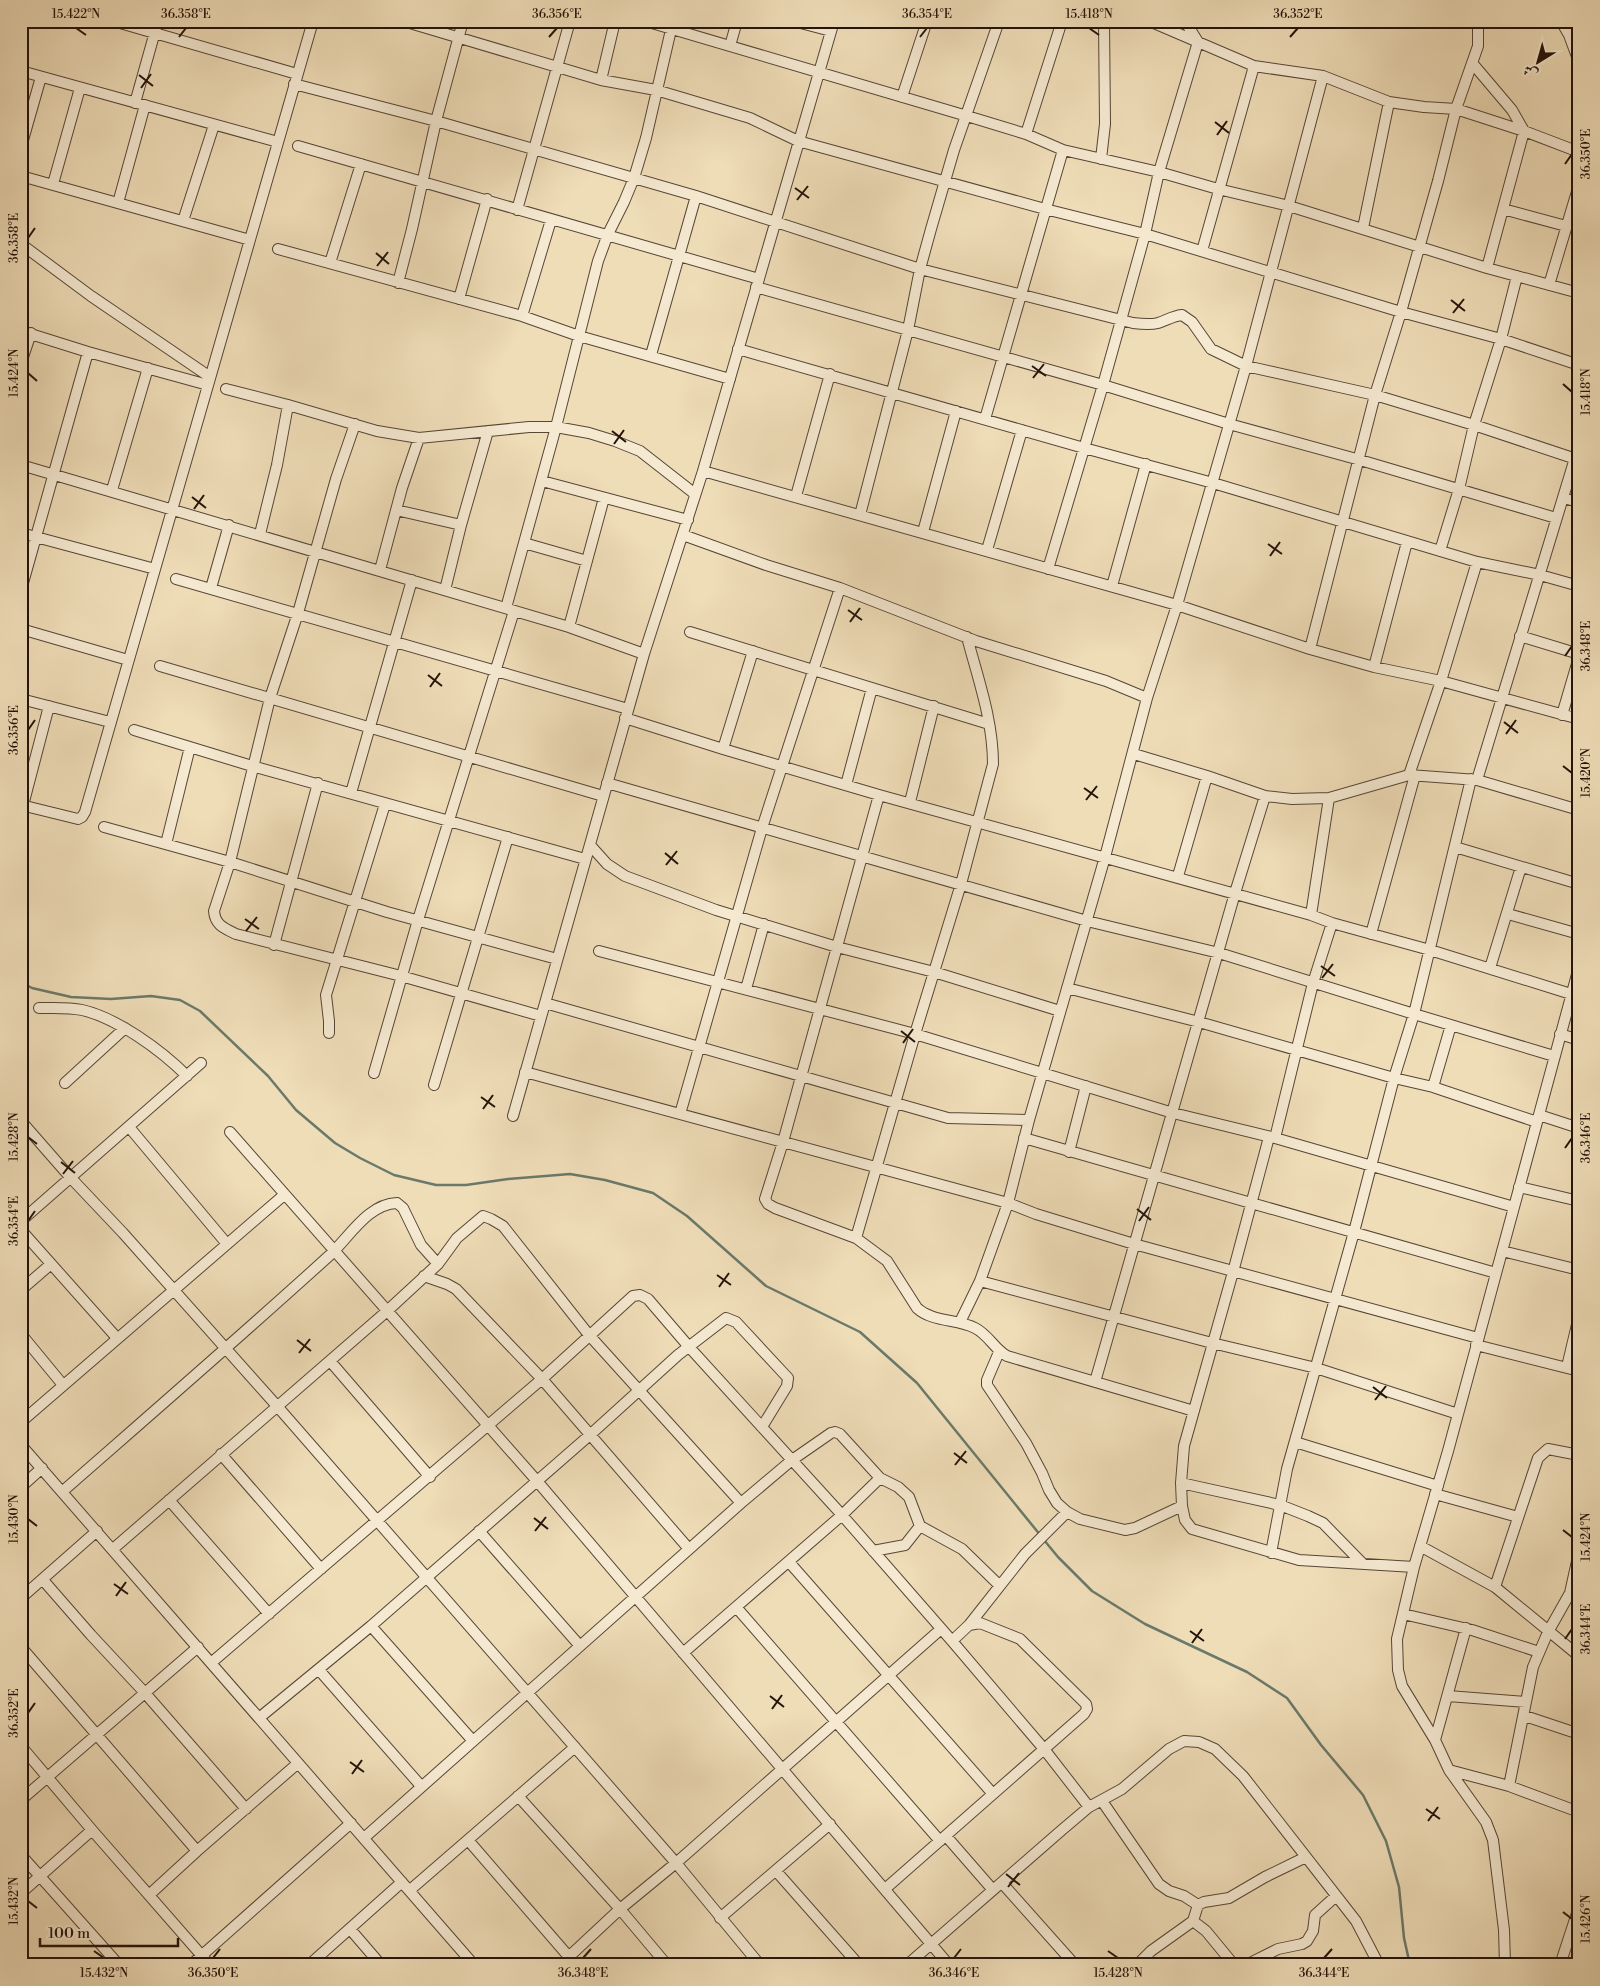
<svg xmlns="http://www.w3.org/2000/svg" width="1600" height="1986" font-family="'Libre Bodoni',Amiri,serif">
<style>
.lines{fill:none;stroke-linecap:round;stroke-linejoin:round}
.stream{stroke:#6a796a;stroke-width:2.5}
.minor-casing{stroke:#564636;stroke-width:12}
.minor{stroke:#f5e9d1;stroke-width:10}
.ticks{fill:none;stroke:#23130a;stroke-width:2}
.neatline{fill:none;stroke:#23130a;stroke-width:2}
.ticks-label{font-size:12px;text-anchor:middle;fill:#23130a}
</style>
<rect width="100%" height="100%" fill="#efddb8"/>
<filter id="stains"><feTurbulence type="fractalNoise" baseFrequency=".004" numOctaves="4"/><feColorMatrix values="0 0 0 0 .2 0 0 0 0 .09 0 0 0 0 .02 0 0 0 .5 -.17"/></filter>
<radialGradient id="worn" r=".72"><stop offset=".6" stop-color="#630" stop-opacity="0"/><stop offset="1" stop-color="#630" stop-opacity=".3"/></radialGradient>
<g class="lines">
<!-- stream -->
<path class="stream" d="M21,982L32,988L71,997L111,999L151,996L180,1000L200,1011L268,1076L296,1110L335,1143L360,1158L394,1175L436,1185H466L508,1179L570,1174L605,1180L653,1193L687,1216L766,1286L860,1332L917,1383L1041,1536
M1044,1540L1058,1557L1092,1591L1145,1624L1247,1672L1287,1698L1321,1745L1363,1795L1386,1841L1399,1887L1404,1938L1410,1965"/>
<!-- minor casing -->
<g class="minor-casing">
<path id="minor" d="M113,21L297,74
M403,21L601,80L656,90L750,118L798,141L1045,209L1145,234L1401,312L1501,339L1579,365
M645,21L967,116L1026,134L1063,150L1159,172L1218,189L1289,206L1487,268L1579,293
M793,21L831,31
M1149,21L1254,66L1323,76L1389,102L1424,107L1456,109L1524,131L1579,152
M1561,21L1569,35L1579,62
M730,46L737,21
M1473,64L1512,110L1524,131L1487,268
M21,71L278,142
M601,80L615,21
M294,84L436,121L696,196L920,269L1133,323C1141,324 1150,325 1158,323C1167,320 1173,316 1182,315L1192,322L1211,349L1246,366L1375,395L1474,425L1579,460
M902,97L927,21
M135,103L158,21
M1026,134L1062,21
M298,146L759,279
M21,147L41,77
M1101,159L1105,124L1104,21
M21,176L250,240
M53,184L80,88
M118,203L145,105
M1503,209L1566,226
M517,210L570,21
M183,221L214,125
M1363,228L1389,102
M21,244L91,296L210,377
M278,249L522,316L579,336L730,379
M1202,251L1254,66
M330,263L361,164
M398,283L412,229L436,121L463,21
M1549,285L1579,185
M756,287L1103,385L1229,424L1360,460L1556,518
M459,299L487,199
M522,316L551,220
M21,331L88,352L208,385
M738,349L1084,448L1213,483L1477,562L1540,575L1579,586
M651,355L696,196
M21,363L31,333
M226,389L288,405L377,431L419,438L529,427H556L589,433L615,441L640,451L695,494
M985,419L1063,150
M355,424L336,479L298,613L270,698L230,862L214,911C215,925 224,928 236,934L401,976L541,1016
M21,465L569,627L644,654
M703,471L1177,605L1310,649L1374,667L1441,681L1579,719
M542,481L688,520
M112,490L148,368
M796,496L830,374
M1563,498L1579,502
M396,510L461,525
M860,515L908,330L920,269L931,229L954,150L999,21
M923,532L956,411
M21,533L155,569
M260,534L277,465L288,405
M683,535L766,565L840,588L976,641L1106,681L1147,698
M524,543L587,561
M987,550L1022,430
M1440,551L1459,489L1474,425L1501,339L1517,276
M1048,569L1103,385L1145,234L1159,172L1198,42L1185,21
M380,570L402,488L419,438
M176,579L628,709
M1112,586L1146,464
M211,588L229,525
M21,590L88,352
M445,590L461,525L488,431
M506,608L556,427L598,261L608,234L624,202L634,178L646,138L673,21
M569,627L604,498
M21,629L128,660
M690,632L989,724
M1520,636L1579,654
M1310,649L1375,395L1401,312L1438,181L1456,109L1478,46V21
M160,666L603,796
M1374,667L1407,542
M21,699L110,722
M1562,715L1579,657
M625,718L723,749L879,795L1311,915L1332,923L1430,950L1571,994
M134,730L252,766L585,859
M723,749L753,651
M1134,754L1207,776L1265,796L1292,799L1329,798L1409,775L1477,780L1579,810
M1409,775L1441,681L1477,562
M1477,780L1579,445
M607,783L1087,921L1219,953L1414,1014L1554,1056
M846,785L872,688
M351,793L412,580
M879,795L783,1142L765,1199L768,1204L775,1208L856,1238L887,1261L917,1308C932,1322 957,1319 975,1328C989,1335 994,1349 1007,1356L1194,1411
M910,802L934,706
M21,805L78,819L82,817L85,812L313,21
M21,813L49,706
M104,827L230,862L387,912L557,959
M166,844L190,747
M590,845L607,864L625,876L716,910L837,947L934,972L1060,1011
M1455,847L1579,884
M1178,876L1207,776
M1508,914L1579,934
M1311,915L1329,798
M1371,934L1415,775
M274,945L318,783
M599,951L915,1034L1173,1113L1275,1138L1514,1207
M1490,968L1521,867
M1067,988L1199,1022L1394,1078L1433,1087L1537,1122
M746,989L764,924
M545,1003L948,1118L1029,1120
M39,1008C53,1008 68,1007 82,1010C117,1018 161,1050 187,1076
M329,1033V1021L326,995L385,804
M1560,1034L1579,1040
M525,1072L1008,1203L1036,1214L1134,1244L1478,1338
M374,1073L418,920L514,611
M65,1083L125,1028
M434,1085L508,837
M1433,1087L1451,1025
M680,1114L762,828L840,588
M1539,1115L1579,1128
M513,1116L644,654L703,471L834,21
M21,1121L70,1177L123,1233L277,1406L676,1863L760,1965
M129,1127L227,1244
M230,1132L537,1481L949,1965
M1269,1137L1233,1272L1184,1446L1181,1483L1182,1506L1185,1520L1192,1529L1299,1560L1414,1567
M1024,1138L1496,1273
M1275,1138L1313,983L1332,923
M1069,1152L1086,1086
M1519,1187L1579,1201
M21,1221L201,1063
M21,1230L117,1338
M856,1238L915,1034L961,884L993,764C993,720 978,679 967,637
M1502,1251L1579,1270
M424,1276L447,1284L456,1289L542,1379L689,1549
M980,1281L1212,1343L1316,1368L1458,1414
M21,1290L51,1264
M960,1322L980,1281L1008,1203L1029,1120L1105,857L1147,698L1177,605L1246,366L1323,76
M21,1334L63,1385
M1476,1345L1579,1371
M999,1352L987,1380V1385L1026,1443L1042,1473L1049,1490L1057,1503L1067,1512L1080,1519L1125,1530L1135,1528L1182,1506
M330,1361L430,1477
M1567,1367L1579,1316
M1095,1382L1235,893L1265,796
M21,1422L284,1195
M1295,1442L1438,1486
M21,1445L474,1965
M221,1454L321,1569
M1181,1483L1280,1505L1308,1516L1323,1523L1363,1564
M21,1487L42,1468
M63,1491C152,1413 242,1335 330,1255C350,1236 368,1204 397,1203L403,1208L421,1245L438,1264
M1435,1494L1518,1517
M169,1500L269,1614
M479,1531L580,1646
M1420,1546L1495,1587L1579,1656
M113,1549L386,1312L438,1264L457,1238L483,1216L491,1219L503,1226L589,1335L741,1503
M873,1551L905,1545L920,1526
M1271,1553L1287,1469L1354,1232L1394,1078L1414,1014L1471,779
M789,1562L993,1794
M43,1580L91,1635L145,1693L246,1809
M1495,1587L1538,1458L1548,1449L1579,1455
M21,1598L97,1531
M736,1607L940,1841
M1403,1614L1472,1630L1539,1652
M969,1625L1025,1554L1067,1512
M371,1626L473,1741
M21,1647L197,1851
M683,1653L842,1515L880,1478
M211,1663L542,1379L633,1296L640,1295L648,1299L690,1348L842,1515L952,1641L1044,1749L1089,1807
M319,1670L421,1786
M1448,1696L1526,1702
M1525,1716L1579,1734
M259,1718L371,1626L591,1434L678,1355L726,1318L736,1322L788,1378L787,1386L762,1427
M1435,1740L1466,1628
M21,1746L92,1830L210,1965
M1449,1770L1509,1786L1579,1812
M1509,1786L1533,1667L1548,1632L1570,1593L1579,1552
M518,1796L620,1909L667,1965
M21,1800L198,1647
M1102,1801L1159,1884L1169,1891L1184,1896L1198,1905
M946,1836L993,1890
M364,1838L741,1503L792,1460L831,1433L835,1432L840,1434L880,1478L898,1487L909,1497L920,1526L962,1549L999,1585
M468,1840L576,1965
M21,1855L119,1965
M776,1871L859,1965
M1002,1883L1075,1965
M885,1889L1084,1714L1087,1709L1086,1704L1020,1639L980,1623L969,1625L952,1641
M410,1890L575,1747
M21,1893L92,1830
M149,1895L197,1851L297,1764
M720,1918L830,1824
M1193,1921L1206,1931L1234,1965
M350,1929L381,1965
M21,1957L28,1965
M191,1965L351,1823
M309,1965L402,1882
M560,1965L620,1909L676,1863L941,1629
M907,1965L1063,1829L1089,1807L1122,1789L1169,1749L1184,1741L1199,1742L1215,1749L1243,1776L1356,1921L1379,1965
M1137,1965L1151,1951L1193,1921L1198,1905L1204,1902L1229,1898L1265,1877L1306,1857
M1246,1965L1278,1949L1302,1944L1307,1941L1313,1931L1315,1915L1336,1896
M1505,1965L1504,1930L1493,1840L1486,1822L1449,1770L1435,1740L1402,1686L1398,1670L1397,1639L1414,1567L1448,1451L1579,967
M1560,1965L1579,1907"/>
</g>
<!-- minor -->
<use href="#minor" class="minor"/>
</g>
<!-- ticks -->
<path class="ticks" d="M76,28L86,35M1089,28L1099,35M179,37L186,28M549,37L557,28M920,37L927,28M1290,37L1298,28M139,75L153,86M141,88L151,74M1215,122L1229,133M1217,135L1227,121M1565,164L1572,154M795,188L809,198M797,200L808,186M28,238L35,228M376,253L389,264M377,266L388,252M1451,300L1465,311M1453,313L1464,299M1032,366L1046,376M28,373L37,381M1033,378L1044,364M1563,384L1572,392M612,431L626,442M614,444L624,430M192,497L206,508M194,509L204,495M1268,544L1282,554M1270,556L1280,542M848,610L862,620M850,622L860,608M1565,656L1572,646M428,675L442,686M430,687L440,673M1504,722L1518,733M28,730L35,720M1506,734L1516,720M1563,766L1572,773M1084,788L1098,798M1086,800L1097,786M665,853L678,864M666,865L677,851M245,919L259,929M246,931L257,917M1321,966L1335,976M1322,978L1333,964M901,1031L915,1042M903,1043L913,1029M481,1097L495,1107M483,1109L493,1095M28,1137L37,1144M1565,1148L1572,1138M61,1162L75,1173M63,1174L73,1161M1137,1209L1151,1220M28,1221L35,1211M1139,1221L1149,1207M717,1275L731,1285M719,1287L729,1273M297,1340L311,1351M299,1353L310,1339M1373,1387L1387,1398M1375,1400L1386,1386M954,1453L967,1463M955,1465L966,1451M534,1518L548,1529M28,1519L37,1526M1563,1530L1572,1537M535,1531L546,1517M114,1584L128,1594M116,1596L126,1582M1190,1631L1204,1641M1565,1639L1572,1629M1192,1643L1202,1629M770,1696L784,1707M772,1709L782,1695M28,1713L35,1703M350,1762L364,1772M352,1774L362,1760M1426,1809L1440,1819M1428,1821L1438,1807M1006,1874L1020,1885M1008,1887L1019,1873M28,1901L37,1908M1563,1912L1572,1919M94,1951L104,1958M1108,1951L1118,1958M213,1958L220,1949M583,1958L591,1949M954,1958L961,1949M1324,1958L1332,1949"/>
<!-- margin -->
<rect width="1600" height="1986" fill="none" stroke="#efddb8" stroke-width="55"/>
<!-- north arrow -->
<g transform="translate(1538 62) rotate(217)" stroke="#f5e9d1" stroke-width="4" paint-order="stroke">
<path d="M0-4L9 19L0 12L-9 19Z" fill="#23130a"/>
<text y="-8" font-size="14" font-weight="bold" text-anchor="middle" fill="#23130a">ش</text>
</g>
<!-- scale -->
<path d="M40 1938v8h138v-8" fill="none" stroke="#23130a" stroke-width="2.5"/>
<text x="48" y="1938" font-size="15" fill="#23130a" stroke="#f5e9d1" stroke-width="4" paint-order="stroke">100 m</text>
<rect x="28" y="28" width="1544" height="1930" class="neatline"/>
<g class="ticks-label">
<text x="76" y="18">15.422°N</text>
<text x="186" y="18">36.358°E</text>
<text x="557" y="18">36.356°E</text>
<text x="927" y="18">36.354°E</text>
<text x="1089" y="18">15.418°N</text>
<text x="1298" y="18">36.352°E</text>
<text transform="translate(1586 154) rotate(-90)" y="4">36.350°E</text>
<text transform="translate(14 238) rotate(-90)" y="4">36.358°E</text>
<text transform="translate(14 373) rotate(-90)" y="4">15.424°N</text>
<text transform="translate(1586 392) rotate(-90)" y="4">15.418°N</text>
<text transform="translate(1586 646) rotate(-90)" y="4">36.348°E</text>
<text transform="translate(14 730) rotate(-90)" y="4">36.356°E</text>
<text transform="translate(1586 773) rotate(-90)" y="4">15.420°N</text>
<text transform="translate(14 1137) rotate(-90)" y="4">15.428°N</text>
<text transform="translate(1586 1138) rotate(-90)" y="4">36.346°E</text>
<text transform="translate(14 1221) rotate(-90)" y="4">36.354°E</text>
<text transform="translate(14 1519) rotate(-90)" y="4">15.430°N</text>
<text transform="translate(1586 1537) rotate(-90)" y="4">15.424°N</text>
<text transform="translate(1586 1629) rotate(-90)" y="4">36.344°E</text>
<text transform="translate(14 1713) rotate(-90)" y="4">36.352°E</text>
<text transform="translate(14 1901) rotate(-90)" y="4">15.432°N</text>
<text transform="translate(1586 1919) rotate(-90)" y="4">15.426°N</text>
<text x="104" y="1977">15.432°N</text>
<text x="213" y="1977">36.350°E</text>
<text x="583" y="1977">36.348°E</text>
<text x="954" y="1977">36.346°E</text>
<text x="1118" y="1977">15.428°N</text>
<text x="1324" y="1977">36.344°E</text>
</g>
<rect width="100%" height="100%" filter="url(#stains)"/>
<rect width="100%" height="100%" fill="url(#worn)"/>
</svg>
